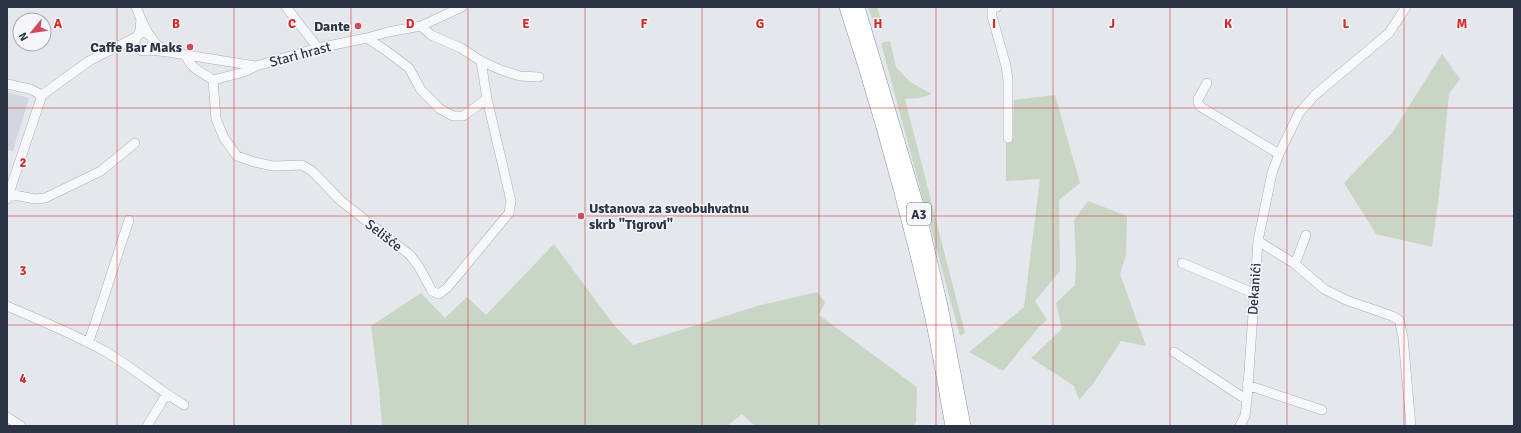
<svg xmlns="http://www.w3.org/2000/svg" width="1521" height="433" font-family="Signika,sans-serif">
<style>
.built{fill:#d2d6de}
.green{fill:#c9d6c5}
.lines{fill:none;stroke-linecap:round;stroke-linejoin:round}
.minor-casing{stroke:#a9aeb7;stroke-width:10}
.highway-casing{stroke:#8b94a3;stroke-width:14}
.minor{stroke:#f7f8fa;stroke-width:9}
.highway{stroke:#fff;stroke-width:13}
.grid{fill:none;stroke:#d62828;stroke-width:1;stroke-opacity:0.55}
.poi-dot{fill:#d1495b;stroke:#f4f6f9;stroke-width:1.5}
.labels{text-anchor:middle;stroke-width:3;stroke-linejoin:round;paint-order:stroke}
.shield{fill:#f4f6f9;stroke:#676e7b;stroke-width:1}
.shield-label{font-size:13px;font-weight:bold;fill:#2b3445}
.poi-label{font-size:14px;font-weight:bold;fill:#2b3445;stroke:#f4f6f9;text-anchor:end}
.street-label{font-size:14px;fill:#2b3445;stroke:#f4f6f9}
.grid-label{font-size:13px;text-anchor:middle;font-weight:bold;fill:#d62828;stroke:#f4f6f9;stroke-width:3;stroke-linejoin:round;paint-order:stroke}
</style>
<rect width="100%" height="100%" fill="#e4e7ec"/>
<!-- built -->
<path class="built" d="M7,92L29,98L13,151L7,150Z"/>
<!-- green -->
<path class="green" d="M868,7H877L883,26L876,28Z
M890,41L896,67L910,82L932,94L920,98L905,99L965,333L960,336L881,43Z
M1442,54L1460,79L1449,94L1439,195L1432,247L1376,234L1344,183L1392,133Z
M1055,95L1080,183L1059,200L1060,271L1035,301L1047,320L1039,327L1003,371L969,352L1024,307L1040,179L1006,181V142L1012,141L1014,100Z
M1088,201L1127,216L1126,255L1120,274L1146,346L1121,341L1093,384L1079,400L1074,386L1031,358L1062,329L1056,303L1075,285L1076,264L1074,220Z
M554,244L614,325L633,345L757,306L817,292L825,302L819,315L917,387L916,422L913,426H755L742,414L727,426H382L379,388L371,326L421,293L445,318L467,297L486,315Z"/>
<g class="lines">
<!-- minor casing -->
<g class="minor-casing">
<path id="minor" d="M136,7L141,19
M286,7L318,48
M997,7L992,8V16L1006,66L1008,80V138
M421,26L462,7
M135 42a9 9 0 1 1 18 0a9 9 0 1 1-18 0Z
M138,35L140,30L141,19L149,35
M367,38L385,50L409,68L421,90L440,109L453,116H463L487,99
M148,50L168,52L157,45L153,40
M168,52L256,66L318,48L367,38L388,32L421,26L431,35L461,48L481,61L501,70L520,76L539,77
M186,55C190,69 202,72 213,80L216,119L224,138L237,156L254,162L273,166L302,165L312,171L341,201L410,255L419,267L432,291L439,294L447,288L509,213L511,201L487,99L481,61
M213,80L244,72L256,66
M1207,83L1198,99V103L1201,107L1279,154
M7,84L30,89L42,95
M42,95L89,61L136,37
M9,194L35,199L45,198L101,171L135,143
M7,199L42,95
M1258,241L1295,264L1324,289L1346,300L1392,316L1399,320L1403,337L1411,426
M1182,263L1253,293
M1295,264L1306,235
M7,306C39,320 76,335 106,352C134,368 157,389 184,405
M88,343L96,321L129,220
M1174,352L1247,400
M1247,385L1322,410
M7,417L21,426
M147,426L166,395
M1240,426L1245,416L1247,400L1258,241L1272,173L1279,154L1299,113L1316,94L1389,33L1406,7"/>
</g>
<!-- highway casing -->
<g class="highway-casing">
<path id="highway" d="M846,7C878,104 905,202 928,301C938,342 944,384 952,426
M858,7L919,212L941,306L964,426"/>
</g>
<!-- minor -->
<use href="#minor" class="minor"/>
<!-- highway -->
<use href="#highway" class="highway"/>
</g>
<!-- grid -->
<path class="grid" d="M117,7V426M234,7V426M351,7V426M468,7V426M585,7V426M702,7V426M819,7V426M936,7V426M1053,7V426M1170,7V426M1287,7V426M1404,7V426M7,108H1514M7,216H1514M7,325H1514"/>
<!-- markers -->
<g class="poi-dot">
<circle cx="358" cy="26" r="4"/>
<circle cx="190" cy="47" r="4"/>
<circle cx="581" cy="216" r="4"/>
</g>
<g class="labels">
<!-- shield labels -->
<rect class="shield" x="907" y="203" width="24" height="22" rx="3"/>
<g class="shield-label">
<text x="919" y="219">A3</text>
</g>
<!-- poi labels -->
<g class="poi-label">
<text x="350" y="31">Dante</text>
<text x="182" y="52">Caffe Bar Maks</text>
<text x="589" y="213" text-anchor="start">Ustanova za sveobuhvatnu<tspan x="589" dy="16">skrb "Tigrovi"</tspan></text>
</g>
<!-- street labels -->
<g class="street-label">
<text transform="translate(300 54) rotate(-15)" y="5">Stari hrast</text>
<text transform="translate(384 235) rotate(38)" y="5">Selišće</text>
<text transform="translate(1254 289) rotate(-86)" y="5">Dekanići</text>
</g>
</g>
<g class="grid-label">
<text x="58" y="28">A</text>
<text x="176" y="28">B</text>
<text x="292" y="28">C</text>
<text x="410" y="28">D</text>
<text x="526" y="28">E</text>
<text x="644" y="28">F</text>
<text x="760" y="28">G</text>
<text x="878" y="28">H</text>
<text x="994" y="28">I</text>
<text x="1112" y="28">J</text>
<text x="1228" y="28">K</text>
<text x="1346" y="28">L</text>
<text x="1462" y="28">M</text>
<text x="23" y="167">2</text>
<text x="23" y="275">3</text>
<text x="23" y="383">4</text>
</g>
<!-- border -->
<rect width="1521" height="433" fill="none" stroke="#2b3445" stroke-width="16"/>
<!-- north arrow -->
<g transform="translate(32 32) rotate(241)"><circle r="19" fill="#f4f6f9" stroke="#a4a8b1"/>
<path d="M0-3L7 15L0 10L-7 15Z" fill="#d1495b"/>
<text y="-6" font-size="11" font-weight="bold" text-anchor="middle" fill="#2b3445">N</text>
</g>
</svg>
